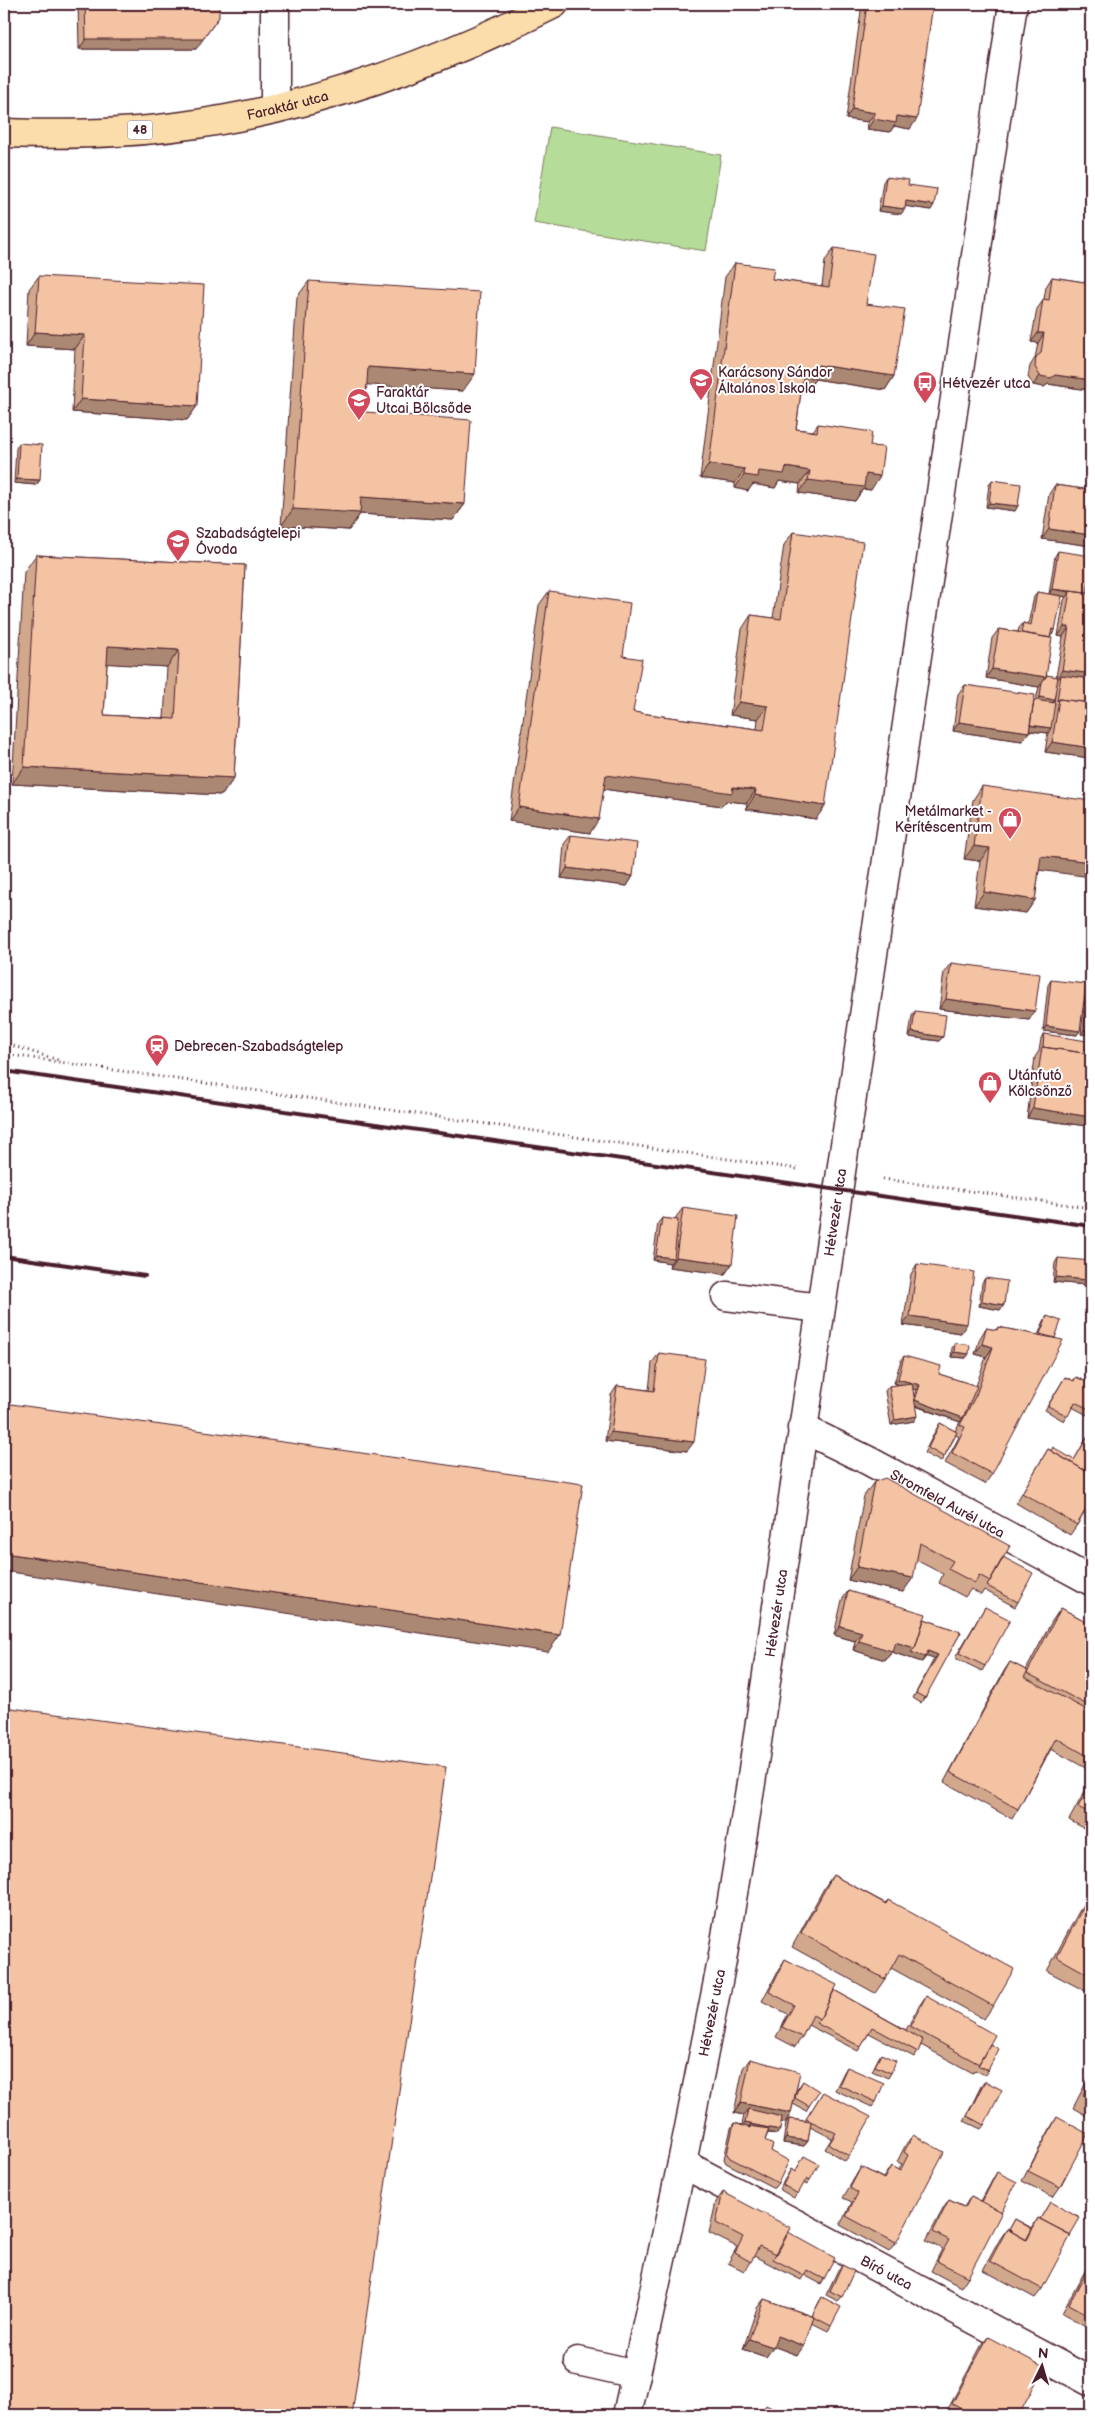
<svg xmlns="http://www.w3.org/2000/svg" width="1095" height="2419" font-family="'Balsamiq Sans',sans-serif">
<style>
.green{fill:#b5dd99;stroke:#807e62}
.lines{fill:none;stroke-linecap:round;stroke-linejoin:round}
.minor-casing{stroke:#4a1f2b;stroke-width:31}
.major-casing{stroke:#4a1f2b;stroke-width:31}
.path{stroke:#4a1f2b;stroke-width:3;stroke-dasharray:1 4;stroke-linecap:butt}
.minor{stroke:#fff;stroke-width:28}
.major{stroke:#faddab;stroke-width:28}
.rail{stroke:#4a1f2b;stroke-width:4}
.wall{fill:#d2a88d;stroke:#4a1f2b;fill-rule:evenodd}
.shaded-wall{fill:#ab8873;stroke:#4a1f2b}
.building{fill:#f4c3a4;stroke:#4a1f2b;fill-rule:evenodd}
.labels{text-anchor:middle;stroke-width:4;stroke-linejoin:round;paint-order:stroke}
.shield{fill:#fff;stroke:#80626b;stroke-width:1}
.shield-label{font-size:12px;font-weight:bold;fill:#4a1f2b}
.street-label{font-size:14px;fill:#4a1f2b;stroke:#fff}
.poi-label{font-size:14px;fill:#4a1f2b;stroke:#fff;text-anchor:start}
</style>
<rect width="100%" height="100%" fill="#fff"/>
<filter id="ink" filterUnits="userSpaceOnUse"><feTurbulence type="fractalNoise" baseFrequency=".02" numOctaves="2"/><feDisplacementMap in="SourceGraphic" scale="10" xChannelSelector="R" yChannelSelector="G"/><feConvolveMatrix kernelMatrix="1 2 1 2 8 2 1 2 1" color-interpolation-filters="sRGB"/></filter>
<g filter="url(#ink)">
<!-- green -->
<path class="green" d="M550,127L721,155L706,251L534,223Z"/>
<g class="lines">
<!-- minor casing -->
<g class="minor-casing">
<g id="minor">
<path d="M275,4V108"/>
<path d="M726,1296L820,1308"/>
<path id="s1" d="M802,1428L869,1461L1091,1581"/>
<path id="s2" d="M682,2163L1091,2382"/>
<path d="M578,2361L636,2374"/>
<path id="s3" d="M627,2415L682,2163L722,1961L751,1783L1013,4"/>
</g>
</g>
<!-- major casing -->
<g class="major-casing">
<g id="major">
<path id="s4" d="M4,133C62,135 123,134 182,126C312,109 437,63 554,4"/>
</g>
</g>
<!-- path -->
<path class="path" d="M4,1043L58,1060
M4,1054L797,1169
M883,1179L1091,1208"/>
<!-- minor -->
<use href="#minor" class="minor"/>
<!-- major -->
<use href="#major" class="major"/>
<!-- rail -->
<path class="rail" d="M4,1071L1091,1226
M4,1256L145,1276"/>
</g>
<!-- wall -->
<path class="wall" d="M78,4H219L196,49H79Z
M862,4H933L910,129L894,126L890,132L867,129L868,122L846,119Z
M886,177L908,185L931,210L905,206L901,214L878,211L883,182Z
M834,248L866,304L894,376L885,390L815,379L806,392L801,391L796,429L813,431L818,424L870,446L871,490L863,489L855,501L799,493L800,484L779,481L775,488L753,484L748,491L735,488V483L700,478L725,277L735,263L772,279L822,286L825,261Z
M39,276L197,406L187,420L72,412L75,349L26,346L29,289Z
M1052,277L1091,283V386L1088,390L1048,384L1044,387L1033,385L1028,377L1030,366L1035,358L1038,343L1031,342L1037,309L1044,299L1046,287Z
M309,281L463,391L366,384L365,412L465,504L453,520L360,514L349,530L281,526L297,297Z
M19,443L40,480L36,485L14,483L16,448Z
M992,480L1015,511L986,507L989,485Z
M1055,485L1091,490V546L1042,539L1049,494Z
M793,532L816,819L746,809L747,803L726,801L722,806L604,789L590,833L509,821L539,605L549,591L623,656L633,712L757,729L758,719L730,715L742,629L751,615L773,618L784,545Z
M1058,551L1087,593L1089,657L1086,673L1083,678L1090,758L1045,752L1048,733L1029,731L1022,741L953,731L958,694L965,685L1036,700L1039,687L986,678L992,638L999,629L1018,632L1019,628L1023,623L1028,624L1034,597L1037,592L1049,594L1055,556ZM1051,594L1066,597L1064,600L1058,636L1063,637L1056,677L1046,675L1051,634L1052,635ZM1055,693L1054,703H1052Z
M36,555L245,565L234,778L222,795L12,784L24,572ZM107,663L167,667L164,718L104,715Z
M982,786L1039,870L1035,900L1026,913L974,906L980,861L964,859L973,800Z
M571,835L633,876L627,886L561,878L564,844Z
M951,963L1035,1011L1029,1020L939,1009L944,972Z
M1051,980L1077,1035L1043,1031L1048,985Z
M1088,994H1091V1035L1081,1034L1085,999Z
M915,1011L943,1037L939,1041L909,1037L912,1016Z
M1044,1034L1085,1053L1091,1054V1121L1087,1126L1027,1118L1035,1057L1039,1051L1041,1039Z
M683,1208L732,1264L725,1274L669,1267L670,1263L653,1260L658,1223L662,1218L676,1220V1217Z
M1058,1258L1089,1280L1086,1285L1053,1282L1055,1263Z
M917,1264L961,1333L903,1325L911,1274Z
M985,1278L1004,1305L1000,1310L979,1306L982,1283Z
M1047,1316L992,1474L985,1484L945,1463L959,1437L956,1435L941,1462L924,1453L937,1428L940,1423L955,1431L961,1420L960,1422L915,1406L914,1421L891,1425L885,1391L889,1386L898,1385L894,1383L901,1360L904,1356L939,1374L976,1386L986,1357L975,1354L980,1338L986,1328L996,1330L998,1327L1038,1335L1044,1321ZM912,1388L916,1390L914,1397Z
M955,1343L966,1358L951,1357L952,1348Z
M659,1353L687,1451L605,1441L611,1395L617,1386L649,1390L652,1363Z
M1065,1377L1073,1381L1076,1377L1091,1384V1417L1072,1407L1064,1421L1045,1410Z
M1091,1430V1500L1077,1525L1070,1535L1016,1503L1042,1459L1048,1449L1074,1460Z
M874,1482L1003,1557L1018,1602L1015,1607L984,1590L981,1595L971,1589L965,1597L939,1583L943,1574L916,1560L903,1592L848,1580L864,1496Z
M848,1591L924,1619L961,1632L921,1703L913,1698L934,1659L926,1656L922,1662L891,1652L885,1660L853,1650L855,1641L834,1635L842,1600Z
M985,1607V1666L982,1671L955,1658Z
M1061,1608L1091,1624V1771L1051,1749L1018,1809L1012,1819L944,1782L1004,1671L1010,1662L1026,1670L1052,1621Z
M1091,1780V1832L1069,1820Z
M833,1875L885,1903L888,1900L993,2006L984,2019L891,1968L885,1979L875,1993L792,1947L824,1888Z
M1091,1889V1994L1047,1971Z
M785,1959L834,1990L906,2030L919,2006L926,1996L990,2044L988,2070L985,2075L975,2070L973,2073L921,2045L914,2057L869,2033L858,2051L808,2025L802,2037L795,2047L776,2037L788,2014L762,2001L779,1969Z
M881,2054L891,2073L888,2078L872,2071L878,2059Z
M750,2059L796,2091L803,2081L809,2106L806,2111L793,2104L791,2113L785,2123L781,2122L777,2134L768,2133L765,2140L771,2151L778,2183L774,2188L726,2163L724,2159L731,2128L734,2123L742,2125L744,2115L734,2113L743,2068Z
M847,2067L876,2102L872,2107L835,2090L844,2072Z
M1091,2073V2118L1073,2108Z
M985,2081L984,2125L981,2129L964,2121L981,2086Z
M823,2092L849,2156L845,2161L825,2149L832,2138L810,2127L808,2141L804,2146L783,2143L786,2123L789,2119L805,2121Z
M1057,2117L1060,2187L1053,2197L1022,2181L1051,2127Z
M913,2135L896,2243L889,2252L840,2225L852,2202L843,2198L855,2177L861,2167L883,2178L891,2166L898,2170L902,2164L897,2162L906,2144Z
M804,2156L810,2180L806,2185L804,2183L794,2198L779,2189L791,2169L795,2172Z
M997,2172L968,2277L961,2287L931,2271L942,2249L926,2241L943,2209L949,2200L964,2207L971,2196L981,2201L994,2177Z
M723,2192L788,2232L824,2279L821,2284L804,2275L801,2280L754,2256L744,2271L728,2263L737,2247L709,2233L716,2202Z
M1050,2202L1042,2289L1035,2298L983,2270L1000,2239L1007,2229L1009,2230L1015,2219L1032,2228L1038,2218L1040,2219Z
M1091,2260V2329L1062,2313Z
M842,2265V2297L838,2301L826,2295L838,2270Z
M822,2297L831,2326L828,2331L812,2323L797,2355L773,2346L766,2357L743,2349L757,2308L764,2299L812,2316L819,2302Z
M988,2337L1019,2415H949L946,2413L981,2346Z"/>
<!-- shaded-wall -->
<path class="shaded-wall" d="M219,17L196,49H79L86,39Z
M852,109L875,113L868,122L846,119Z
M897,116L917,119L910,129L894,126L890,132L867,129L874,119Z
M906,201L934,205L931,210L903,206Z
M882,206L905,209L901,214L878,211Z
M35,332L85,335L75,349L26,346Z
M1038,333H1044L1038,343L1031,342Z
M818,365L894,376L885,390L815,379L806,392L793,390L803,377Z
M368,367L475,374L463,391L356,384Z
M1055,375L1091,380V386L1088,390L1048,384L1044,387L1033,385L1040,376Z
M81,399L197,406L187,420L72,412Z
M709,464L745,469L735,483L700,478Z
M786,467L810,471L800,484L779,481L775,488L753,484L748,491L735,488L744,475L759,471Z
M866,474L880,476L871,490L863,489L855,501L799,493L808,480Z
M17,479L40,480L36,485L14,483Z
M361,497L465,504L453,520L360,514L349,530L281,526L293,509Z
M989,503L1018,506L1015,511L986,507Z
M1049,529L1091,535V546L1042,539Z
M1052,589L1070,592L1066,597L1049,594Z
M1064,627H1069L1063,637L1058,636Z
M1052,629L1055,630L1052,635L1048,634Z
M108,646L179,650L167,667L97,663Z
M992,669L1046,677L1039,687L986,678Z
M1062,670L1086,673L1080,683L1061,675L1057,680L1056,679Z
M1040,697L1054,700L1051,705L1036,702Z
M739,702L768,706L758,719L730,715Z
M959,722L1029,732L1022,741L953,731Z
M1027,725L1051,728L1048,733L1023,730Z
M1052,742L1091,748V757L1090,758L1045,752Z
M24,767L234,778L222,795L12,784Z
M606,775L756,790L747,803L726,801L722,806L596,788Z
M755,795L825,806L816,819L746,809Z
M519,807L599,819L590,833L509,821Z
M974,846L990,848L980,861L964,859Z
M1041,856L1091,862V877L1031,869Z
M567,868L633,876L627,886L561,878Z
M984,892L1035,900L1026,913L974,906Z
M946,999L1035,1011L1029,1020L939,1009Z
M1046,1026L1080,1031L1077,1035L1043,1031Z
M1084,1030H1091V1035L1081,1034Z
M912,1032L943,1037L939,1041L909,1037Z
M1033,1108L1091,1117V1121L1087,1126L1027,1118Z
M656,1256L674,1258L670,1263L653,1260Z
M676,1257L732,1264L725,1274L669,1267Z
M1056,1277L1089,1280L1086,1285L1053,1282Z
M982,1301L1004,1305L1000,1310L979,1306Z
M910,1316L967,1324L961,1333L903,1325Z
M982,1344L993,1347L986,1357L975,1354Z
M954,1352L969,1354L966,1358L951,1357Z
M898,1379L920,1385L916,1390L894,1383Z
M915,1400L963,1418L960,1422L912,1404Z
M917,1416L914,1421L891,1425L895,1420Z
M611,1432L694,1442L687,1451L605,1441Z
M4,1553L560,1635L548,1652L4,1571Z
M857,1567L913,1578L903,1592L848,1580Z
M840,1626L862,1632L855,1641L834,1635Z
M859,1641L895,1642L915,1648L926,1657L922,1662L891,1652L885,1660L853,1650Z
M928,1651L938,1655L934,1659L924,1656Z
M741,2103L791,2113L785,2123L747,2115L748,2109L744,2115L734,2113Z
M745,2123L780,2130L777,2134L748,2129L750,2126L748,2129L742,2128Z
M786,2138L808,2141L804,2146L783,2143Z
M777,2336L804,2346L797,2355L770,2345Z
M749,2339L773,2347L766,2357L743,2349Z"/>
<!-- building -->
<path class="building" d="M85,4H219V17L203,39H86Z
M867,4H933L917,119L897,116L896,123L874,119L875,113L852,109Z
M886,177L909,180L908,185L937,189L934,205L906,201L905,209L882,206Z
M834,248L874,254L866,304L905,309L894,376L818,365L815,378L803,377L796,429L817,432L818,424L872,432L870,446L884,447L880,476L866,474L864,487L808,480L810,471L786,467L784,474L759,471L758,477L744,475L745,469L709,464L735,263L774,268L772,279L829,287Z
M39,276L204,285L197,406L81,399L85,335L35,332Z
M1052,277L1091,283V380L1055,375L1051,378L1040,376L1035,367L1036,357L1041,353L1044,333H1038L1043,299L1049,300Z
M309,281L480,292L475,374L368,367L365,412L471,420L465,504L361,497L360,513L293,509Z
M19,443L42,445L40,480L17,479Z
M992,480L1021,484L1018,506L989,503Z
M1055,485L1091,490V535L1049,529Z
M793,532L863,542L825,806L755,795L756,790L733,787L732,793L606,775L599,819L519,807L549,591L630,603L623,656L642,659L633,712L764,730L768,706L739,702L751,615L781,619Z
M1058,551L1091,556V566L1087,593L1052,589Z
M36,555L245,565L234,778L24,767ZM108,646L179,650L175,719L104,715Z
M1070,591L1091,594V647L1086,673L1062,670L1069,627H1064Z
M1037,592L1062,596L1055,630L1052,629L1050,638L1021,633L1023,623L1031,625Z
M999,629L1052,638L1046,677L992,669Z
M1046,675L1058,677L1054,700L1040,697L1042,682L1046,677Z
M1061,675L1091,679V703L1059,699L1057,701Z
M965,685L1035,695L1029,732L959,722Z
M1059,699L1091,703V748L1052,742Z
M1034,700L1055,703L1051,728L1030,725Z
M982,786L1091,801V862L1041,856L1035,900L984,892L990,848L974,846Z
M571,835L637,843L633,876L567,868Z
M951,963L1040,974L1035,1011L946,999Z
M1051,980L1086,984L1080,1031L1046,1026Z
M1088,994H1091V1030H1084Z
M915,1011L946,1015L943,1037L912,1032Z
M1044,1034L1087,1041L1085,1053L1043,1047Z
M1042,1047L1091,1054V1117L1033,1108Z
M683,1208L738,1216L732,1264L676,1257Z
M662,1218L678,1220L674,1258L656,1256Z
M1058,1258L1091,1261L1089,1280L1056,1277Z
M917,1264L974,1272L967,1324L910,1316Z
M985,1278L1007,1281L1004,1305L982,1301Z
M1047,1316L1061,1321L1055,1338L1040,1334Z
M998,1327L1063,1340L992,1474L952,1453L965,1427L960,1425L976,1395L993,1347L982,1344L986,1328L997,1330Z
M955,1343L970,1345L969,1354L954,1352Z
M659,1353L705,1359L694,1442L611,1432L617,1386L654,1391Z
M904,1356L941,1366L939,1374L977,1386L963,1418L915,1400L920,1385L898,1379Z
M1065,1377L1074,1381L1076,1377L1091,1384V1410L1075,1402L1068,1416L1048,1406Z
M912,1383L917,1416L895,1420L889,1386Z
M4,1403L583,1484L560,1635L4,1553Z
M940,1423L957,1432L944,1457L928,1448Z
M1091,1431V1474L1051,1451L1053,1447L1074,1460Z
M1048,1449L1091,1474V1500L1077,1525L1022,1493Z
M885,1478L1010,1546L990,1581L979,1575L975,1583L948,1569L953,1561L920,1543L913,1578L857,1567L874,1482Z
M1003,1557L1033,1573L1018,1602L987,1586Z
M848,1591L926,1614L915,1648L895,1642L892,1651L859,1641L862,1632L840,1626Z
M985,1607L1010,1620L985,1666L959,1653Z
M1061,1608L1091,1624V1707L1027,1673Z
M924,1619L961,1632L925,1698L916,1693L938,1655L928,1651L926,1657L911,1652L915,1648Z
M1010,1662L1028,1671L1024,1677L1091,1712V1758L1056,1738L1018,1809L950,1772Z
M4,1707L446,1767L352,2415H4Z
M1091,1783V1814L1078,1807Z
M833,1875L886,1904L888,1900L1014,1969L993,2006L899,1954L885,1979L801,1933Z
M1091,1892V1976L1057,1957Z
M785,1959L837,1985L820,2019L813,2015L802,2037L782,2027L794,2005L769,1992Z
M834,1990L923,2040L918,2052L872,2027L861,2047L816,2023L820,2019Z
M926,1996L995,2035L979,2064L910,2026Z
M990,2044L999,2049L988,2070L978,2065Z
M881,2054L896,2061L891,2073L875,2066Z
M750,2059L800,2072L791,2113L741,2103Z
M847,2067L884,2083L876,2102L839,2085Z
M1091,2078V2099L1083,2095Z
M803,2081L819,2091L809,2106L795,2098L796,2093Z
M985,2081L1002,2090L984,2125L967,2116Z
M823,2092L871,2117L849,2156L829,2144L836,2133L806,2119Z
M748,2109L782,2117L780,2130L745,2123Z
M1057,2117L1088,2134L1060,2187L1028,2171Z
M789,2119L811,2122L808,2141L786,2138Z
M734,2123L750,2128V2126L769,2129L765,2140L773,2145L771,2151L789,2161L778,2183L730,2158L727,2154Z
M913,2135L944,2152L896,2243L846,2216L858,2193L850,2188L861,2167L884,2179L891,2166L900,2171L908,2155L904,2152Z
M804,2156L819,2164L810,2180L807,2178L798,2194L783,2185L791,2169L795,2172Z
M997,2172L1017,2182L1001,2212L982,2202Z
M723,2192L791,2228L777,2254L759,2246L751,2262L735,2253L743,2237L716,2223Z
M971,2196L1002,2212L968,2277L937,2261L949,2240L933,2232L949,2200L965,2208Z
M1050,2202L1080,2218L1070,2235L1040,2219Z
M1038,2218L1071,2235L1042,2289L990,2261L1007,2229L1027,2240Z
M1015,2219L1032,2229L1026,2240L1009,2230Z
M788,2232L835,2258L824,2279L807,2270L804,2275L773,2259Z
M1091,2263V2316L1069,2304Z
M842,2265L854,2271L842,2297L830,2291Z
M822,2297L841,2307L831,2326L812,2316Z
M764,2299L814,2317L804,2346L777,2336L773,2347L749,2339Z
M988,2337L1044,2367L1019,2415H1009L998,2410L996,2415H973L952,2404Z
M766,2405L785,2415H760Z
M715,2412L721,2415H714Z"/>
</g>
<!-- icons -->
<defs>
<g id="school-pin" transform="scale(1.25)"><path d="M0 17L-7.5 6A9.5 9.5 0 1 1 7.5 6Z" fill="#d1495b" stroke="#fff"/><path d="M0-5L7-2L0 1L-7-2ZM-4 1L0 2.5L4 1V4Q0 6-4 4Z" fill="#fff"/></g>
<g id="bus-pin" transform="scale(1.25)"><path d="M0 17L-7.5 6A9.5 9.5 0 1 1 7.5 6Z" fill="#d1495b" stroke="#fff"/><path d="M-5-6H5V4H4V6H2V4H-2V6H-4V4H-5ZM-3.5-4V0h7V-4ZM-3.5 1.2v1.5H-2V1.2ZM2 1.2v1.5H3.5V1.2Z" fill="#fff"/></g>
<g id="shop-pin" transform="scale(1.25)"><path d="M0 17L-7.5 6A9.5 9.5 0 1 1 7.5 6Z" fill="#d1495b" stroke="#fff"/><path d="M-5-2.5h2.3a2.7 3.5 0 0 1 5.4 0H5L5.5 6h-11ZM-1.5-2.5h3a1.5 2.3 0 0 0-3 0Z" fill="#fff"/></g>
<g id="station-pin" transform="scale(1.25)"><path d="M0 17L-7.5 6A9.5 9.5 0 1 1 7.5 6Z" fill="#d1495b" stroke="#fff"/><path d="M-3-6H3Q5-6 5-4V2Q5 4 3 4L4.5 6H3L1.5 4h-3L-3 6H-4.5L-3 4Q-5 4-5 2V-4Q-5-6-3-6ZM-3.5-4v3h7v-3ZM-3.5 1v1.5H-2V1ZM2 1v1.5H3.5V1Z" fill="#fff"/></g>
</defs>
<g fill-rule="evenodd">
<use href="#school-pin" x="701" y="380"/>
<use href="#bus-pin" x="925" y="383"/>
<use href="#school-pin" x="359" y="400"/>
<use href="#school-pin" x="178" y="541"/>
<use href="#shop-pin" x="1010" y="819"/>
<use href="#station-pin" x="157" y="1046"/>
<use href="#shop-pin" x="990" y="1083"/>
</g>
<g class="labels">
<!-- shield labels -->
<rect class="shield" x="127.5" y="120.5" width="25" height="19" rx="4"/>
<g class="shield-label">
<text x="140" y="134">48</text>
</g>
<!-- street labels -->
<g class="street-label">
<text dy="5" stroke="none"><textPath href="#s4" startOffset="286">Faraktár utca</textPath></text>
<text dy="5" stroke="none"><textPath href="#s3" startOffset="1221">Hétvezér utca</textPath></text>
<text dy="5" stroke="none"><textPath href="#s1" startOffset="164">Stromfeld Aurél utca</textPath></text>
<text dy="5" stroke="none"><textPath href="#s3" startOffset="816">Hétvezér utca</textPath></text>
<text dy="5" stroke="none"><textPath href="#s3" startOffset="411">Hétvezér utca</textPath></text>
<text dy="5" stroke="none"><textPath href="#s2" startOffset="232">Bíró utca</textPath></text>
</g>
<!-- poi labels -->
<g class="poi-label">
<text x="718" y="377">Karácsony Sándor<tspan x="718" dy="16">Általános Iskola</tspan></text>
<text x="942" y="388">Hétvezér utca</text>
<text x="376" y="397">Faraktár<tspan x="376" dy="16">Utcai Bölcsőde</tspan></text>
<text x="196" y="538">Szabadságtelepi<tspan x="196" dy="16">Óvoda</tspan></text>
<text x="992" y="816" text-anchor="end">Metálmarket -<tspan x="992" dy="16">Kerítéscentrum</tspan></text>
<text x="174" y="1051">Debrecen-Szabadságtelep</text>
<text x="1008" y="1080">Utánfutó<tspan x="1008" dy="16">Kölcsönző</tspan></text>
</g>
</g>
<!-- margin -->
<rect width="1095" height="2419" fill="none" stroke="#fff" stroke-width="20"/>
<rect x="10" y="10" width="1075" height="2399" fill="none" stroke="#4a1f2b" stroke-width="2" filter="url(#ink)"/>
<!-- north arrow -->
<g transform="translate(1042 2366) rotate(5)" stroke="#ffffff" stroke-width="4" paint-order="stroke">
<path d="M0-4L9 19L0 12L-9 19Z" fill="#4a1f2b"/>
<text y="-8" font-size="14" font-weight="bold" text-anchor="middle" fill="#4a1f2b">N</text>
</g>
</svg>
